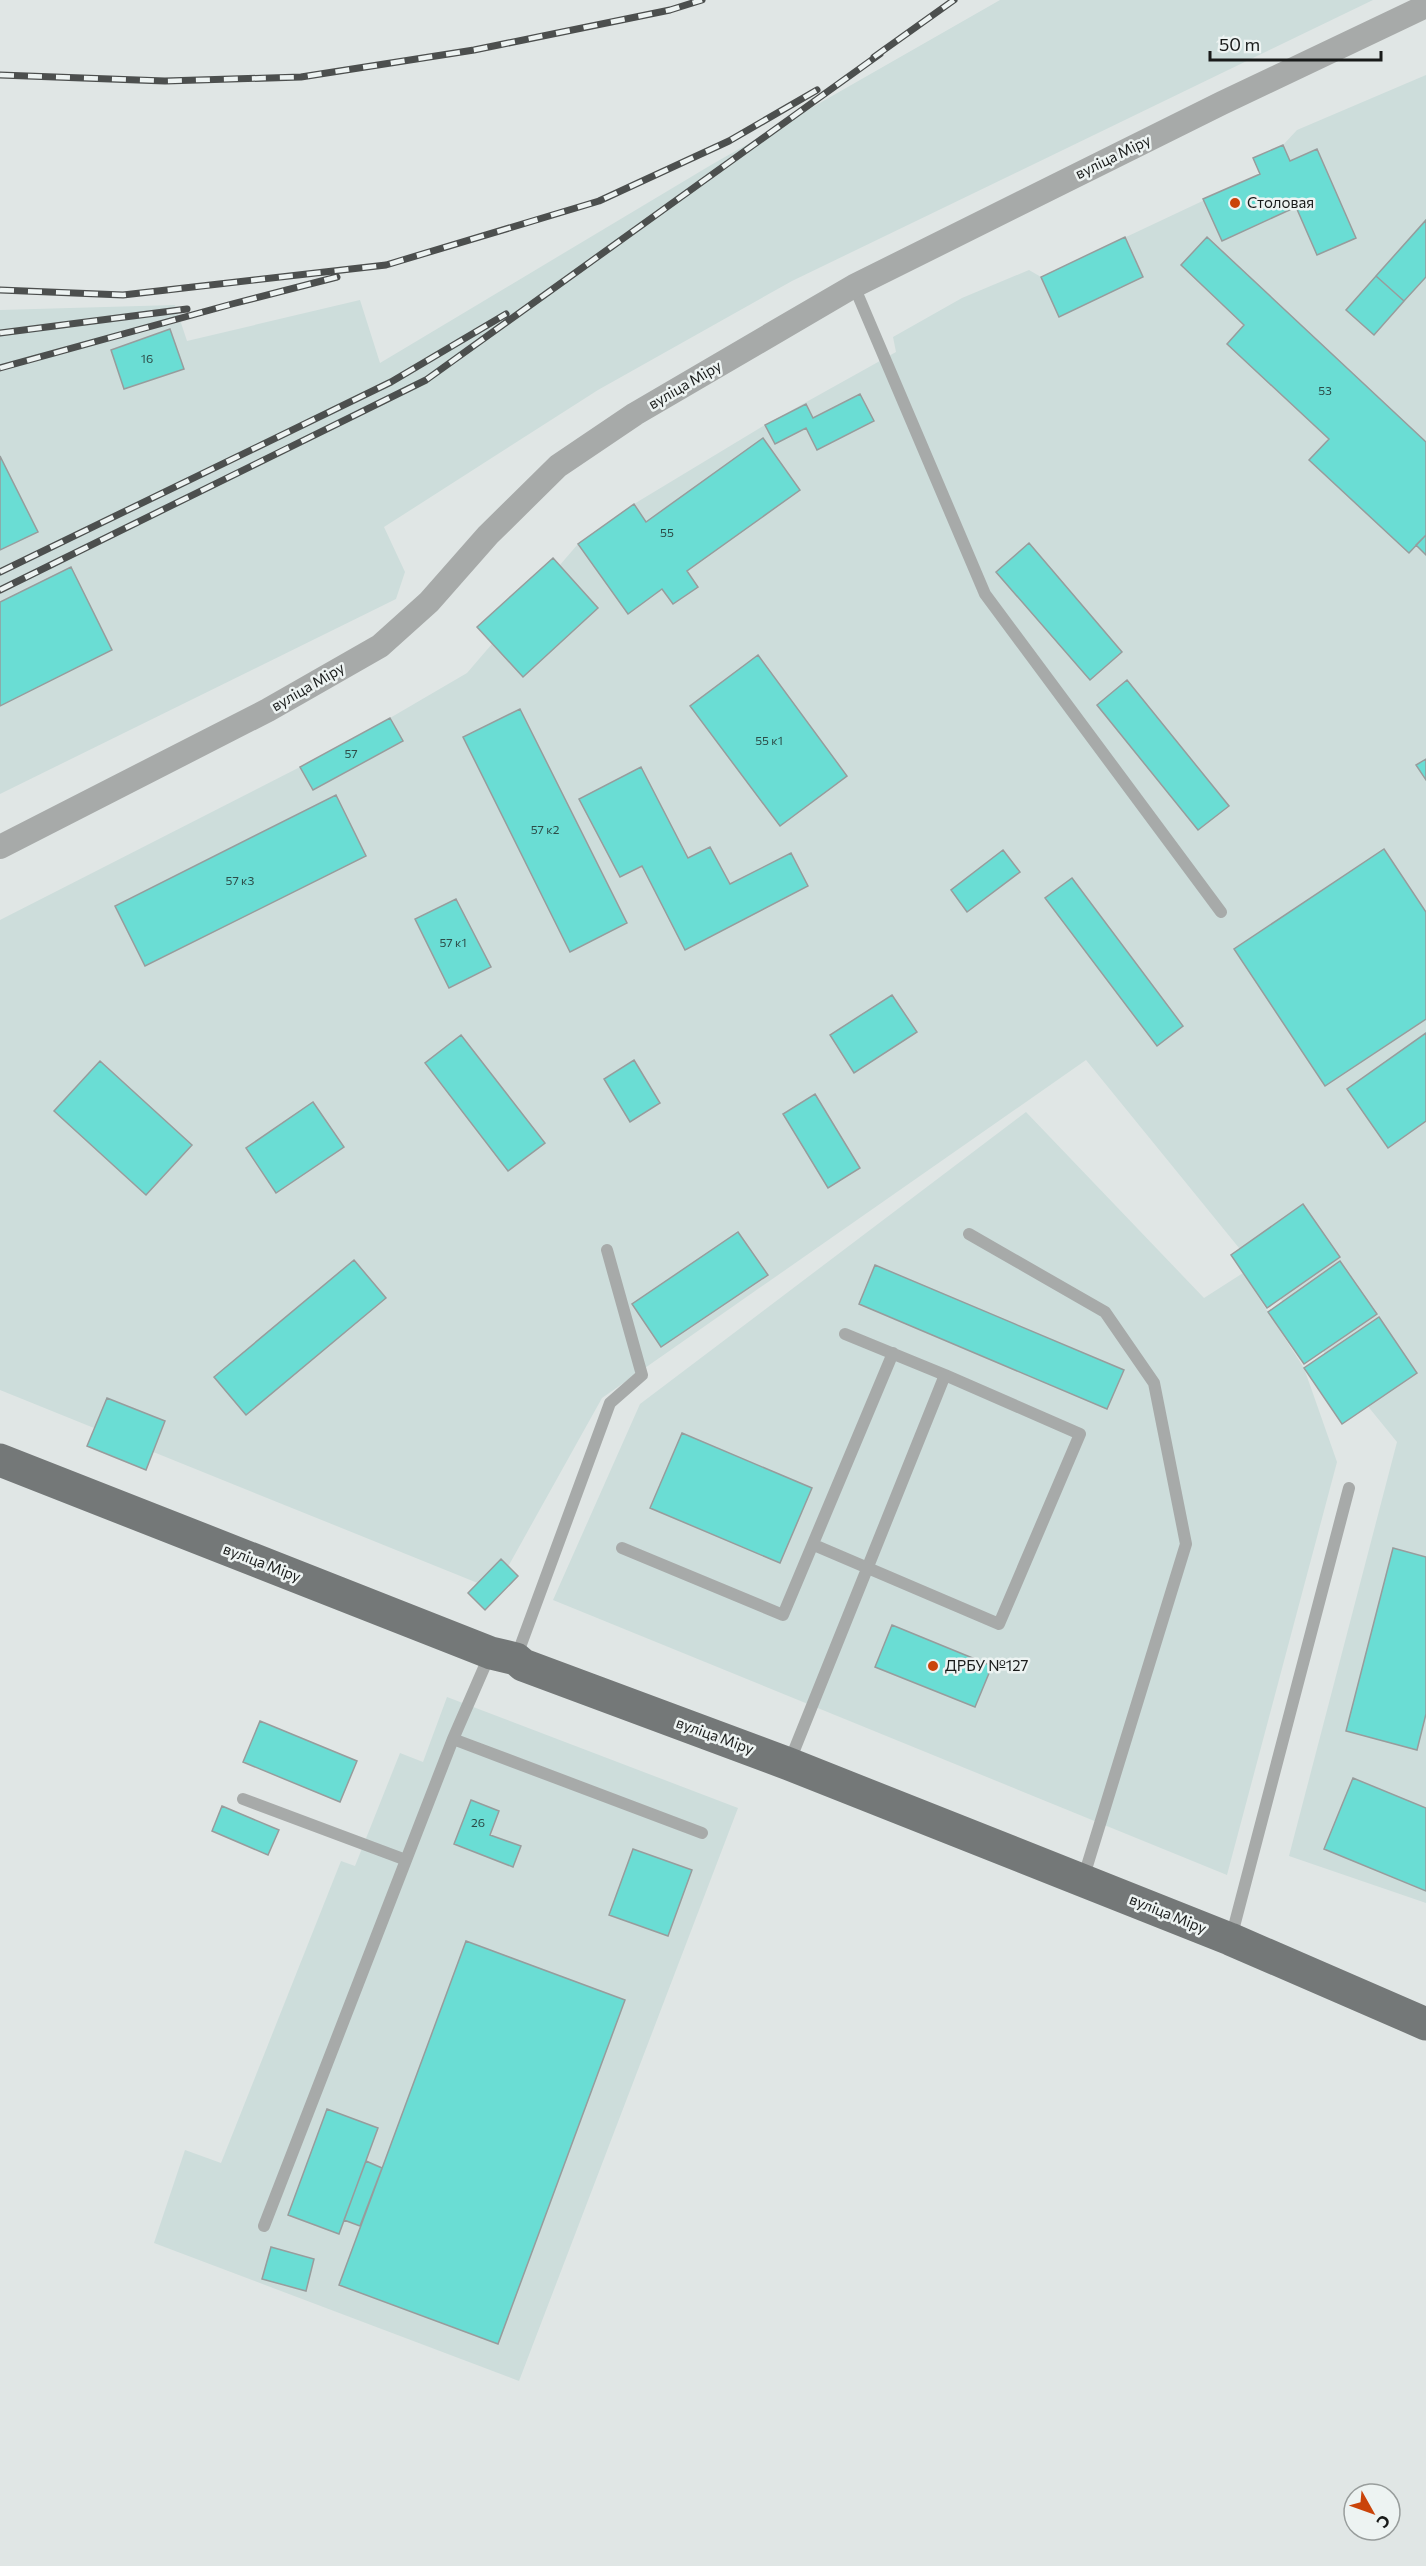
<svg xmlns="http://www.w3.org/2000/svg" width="1426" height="2566" font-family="Commissioner,sans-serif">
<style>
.built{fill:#cddddb}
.building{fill:#6addd4;stroke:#979c9c;stroke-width:1.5}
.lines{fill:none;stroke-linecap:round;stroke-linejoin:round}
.service{stroke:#a7aaa9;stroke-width:12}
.minor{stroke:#a7aaa9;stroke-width:24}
.primary{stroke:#747878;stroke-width:33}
.rail-casing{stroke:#4c4f4e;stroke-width:7}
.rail{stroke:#edf3f2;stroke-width:4.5;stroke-dasharray:14;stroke-linecap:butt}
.poi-dot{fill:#ca440a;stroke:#edf3f2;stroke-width:2}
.labels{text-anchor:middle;stroke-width:5;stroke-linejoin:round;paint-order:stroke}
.number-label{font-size:12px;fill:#2d4c48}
.street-label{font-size:15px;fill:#191b1a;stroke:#edf3f2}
.poi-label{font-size:15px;fill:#191b1a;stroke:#edf3f2;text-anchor:start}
</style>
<rect width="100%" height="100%" fill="#e0e6e5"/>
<!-- built -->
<path class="built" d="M1000,0H1373L792,281L598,390L384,527L405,572L396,599L0,794V310L175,305L187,341L360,300L380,363L711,165Z
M1426,75V1903L1289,1856L1397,1442L1086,1060L602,1398L495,1590L0,1390V920L300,767L313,790L402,742L390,718L467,673L578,544L634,504L765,425L896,352L893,337L962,298L1029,270L1041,277L1260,174L1253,158L1283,145L1297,130Z
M1026,1112L1204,1298L1243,1273L1304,1368L1337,1462L1227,1875L553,1600L640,1404Z
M447,1697L738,1808L519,2381L154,2243L185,2150L221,2163L341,1861L355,1866L400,1753L423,1762Z"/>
<!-- building -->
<path class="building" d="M1283,145L1290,161L1317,149L1356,238L1317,255L1296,207L1222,241L1203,199L1260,174L1253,158Z
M1426,220V277L1404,301L1376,276Z
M1125,237L1143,277L1059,317L1041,277Z
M1207,237L1426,442V535L1409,553L1309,460L1329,439L1227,344L1244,325L1181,265Z
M1376,276L1404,301L1374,335L1346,310Z
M170,329L184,369L124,389L111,350Z
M860,394L874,421L817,450L806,428L775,444L765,425L806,404L813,418Z
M763,438L800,490L687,571L698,587L673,604L662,589L628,614L578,544L634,504L646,522Z
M0,456L38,532L0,550Z
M1426,535V555L1416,545Z
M1029,543L1122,652L1090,680L996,572Z
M553,558L598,608L523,677L477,627Z
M71,567L112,650L0,706V602Z
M758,655L847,776L780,826L690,706Z
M1127,680L1229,806L1198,830L1097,705Z
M520,709L627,923L570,952L463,737Z
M390,718L403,741L313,790L300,767Z
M1426,759V780L1416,765Z
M641,767L688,858L710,847L730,884L791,853L808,886L685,950L642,866L620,877L579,799Z
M336,795L366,856L145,966L115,906Z
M1384,849L1426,912V1019L1325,1086L1234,949Z
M1003,850L1020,872L967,912L951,890Z
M1072,878L1183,1026L1157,1046L1045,898Z
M456,899L491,967L449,988L415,919Z
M892,995L917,1032L854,1073L830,1035Z
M1426,1033V1121L1388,1148L1347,1089Z
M461,1035L545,1143L508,1171L425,1063Z
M634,1060L660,1103L630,1122L604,1079Z
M100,1061L192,1145L146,1195L54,1111Z
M815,1094L860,1168L828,1188L783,1114Z
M313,1102L344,1147L276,1193L246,1148Z
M1303,1204L1340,1257L1267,1308L1231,1255Z
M738,1232L768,1275L661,1347L632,1304Z
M354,1260L386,1298L246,1415L214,1377Z
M1340,1261L1377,1314L1304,1364L1268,1312Z
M875,1265L1124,1370L1107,1409L859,1304Z
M1379,1317L1417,1373L1342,1424L1304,1368Z
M107,1398L165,1421L146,1470L87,1446Z
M682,1433L812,1488L780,1563L650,1508Z
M1393,1548L1426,1557V1714L1417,1750L1346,1731Z
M501,1559L518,1576L485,1610L468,1593Z
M892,1625L992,1666L975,1707L875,1667Z
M260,1721L357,1761L340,1802L243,1762Z
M1353,1778L1426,1808V1891L1324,1849Z
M471,1800L499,1811L490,1835L521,1846L513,1867L454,1844Z
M222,1806L279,1830L268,1855L212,1831Z
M633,1849L692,1870L668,1936L609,1915Z
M466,1941L625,2000L498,2344L339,2285Z
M327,2109L378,2128L339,2234L288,2215Z
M366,2161L382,2168L360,2226L344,2220Z
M271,2247L314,2259L306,2291L262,2279Z"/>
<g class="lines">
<!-- service -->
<path class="service" d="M854,286L985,594L1221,912
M969,1234L1105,1312L1154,1383L1186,1544L1083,1879
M814,1545L999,1624L1080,1434L945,1375L845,1334
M622,1548L783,1615L893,1353
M516,1658L610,1403L642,1375L607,1250
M453,1739L702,1833
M789,1763L945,1375
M243,1799L406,1860
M1231,1938L1349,1488
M264,2226L453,1739L490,1654"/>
<!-- minor -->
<path class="minor" d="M0,847L268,710L380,646L429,602L488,535L558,466L635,414L854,286L1222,103L1426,6"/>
<!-- primary -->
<path class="primary" d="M0,1460L491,1653L516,1659L523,1665L789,1764L1230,1939L1426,2024"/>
<!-- rail casing -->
<g class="rail-casing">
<path id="rail" d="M874,57L954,0
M0,75L165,81L301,77L474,50L670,10L702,0
M0,290L123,295L386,265L599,201L729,141L817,90
M0,333L187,309
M0,368L232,304L337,277
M0,572L391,382L506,314
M0,590L426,380L880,54"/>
</g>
<!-- rail -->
<use href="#rail" class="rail"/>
</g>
<!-- markers -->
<g class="poi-dot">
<circle cx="1235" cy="203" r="6"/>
<circle cx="933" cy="1666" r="6"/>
</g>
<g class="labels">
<!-- number labels -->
<g class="number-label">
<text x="147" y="363">16</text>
<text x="1325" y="395">53</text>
<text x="667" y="537">55</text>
<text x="769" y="745">55 к1</text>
<text x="351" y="758">57</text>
<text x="545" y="834">57 к2</text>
<text x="240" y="885">57 к3</text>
<text x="453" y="947">57 к1</text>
<text x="478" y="1827">26</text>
</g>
<!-- street labels -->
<g class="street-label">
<text transform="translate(1113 157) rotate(-26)" y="5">вуліца Міру</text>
<text transform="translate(685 385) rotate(-30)" y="5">вуліца Міру</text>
<text transform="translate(308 687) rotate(-30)" y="5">вуліца Міру</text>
<text transform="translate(262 1563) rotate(21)" y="5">вуліца Міру</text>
<text transform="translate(715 1736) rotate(20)" y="5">вуліца Міру</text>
<text transform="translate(1168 1914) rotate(22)" y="5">вуліца Міру</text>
</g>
<!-- poi labels -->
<g class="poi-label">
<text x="1247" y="208">Столовая</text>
<text x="945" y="1671">ДРБУ №127</text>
</g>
</g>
<!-- north arrow -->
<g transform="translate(1372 2512) rotate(130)"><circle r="28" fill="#edf3f2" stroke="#989d9c" stroke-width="1.5"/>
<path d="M0-4.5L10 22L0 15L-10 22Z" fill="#ca440a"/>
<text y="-9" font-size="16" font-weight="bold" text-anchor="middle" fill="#191b1a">С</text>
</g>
<!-- scale -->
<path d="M1210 51v9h171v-9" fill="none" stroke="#191b1a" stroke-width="3"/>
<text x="1219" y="51" font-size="18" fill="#191b1a" stroke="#edf3f2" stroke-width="4.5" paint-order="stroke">50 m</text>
</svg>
